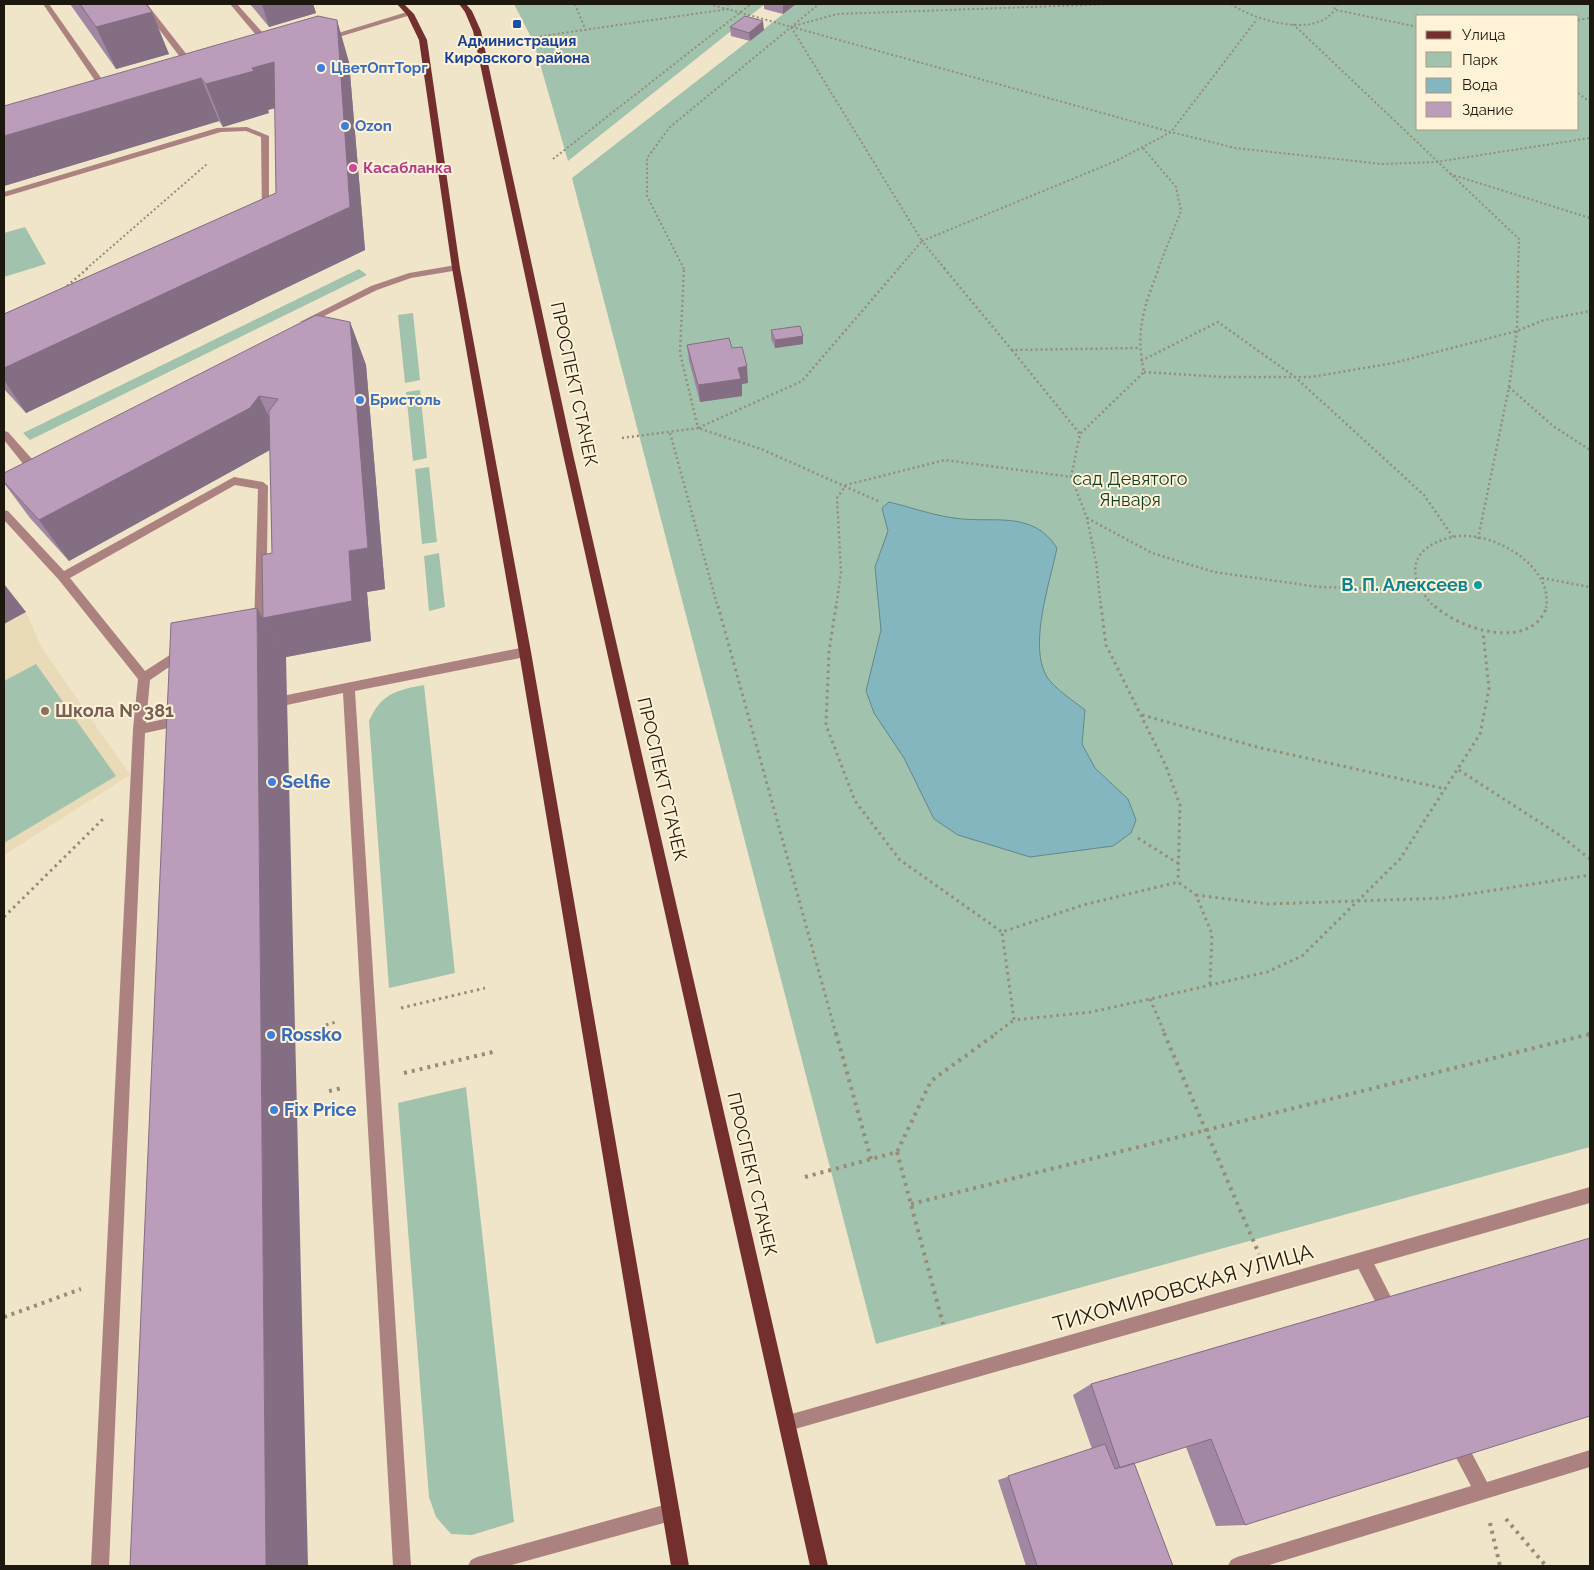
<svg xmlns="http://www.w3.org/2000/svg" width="1594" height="1570" font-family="Raleway,sans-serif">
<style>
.built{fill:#e9dab8}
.green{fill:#a1c3ad;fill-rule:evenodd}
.water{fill:#83b6be;stroke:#648789}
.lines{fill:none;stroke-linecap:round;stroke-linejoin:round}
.path-far3{stroke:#968d79;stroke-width:2;stroke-dasharray:2 2.5;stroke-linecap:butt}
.path-far2{stroke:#968d79;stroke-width:2.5;stroke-dasharray:2 3;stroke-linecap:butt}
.path-far1{stroke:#968d79;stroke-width:3;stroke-dasharray:2.5 4;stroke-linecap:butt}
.path{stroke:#968d79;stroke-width:4;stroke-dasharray:3 5;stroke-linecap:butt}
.service{fill:#ac8280;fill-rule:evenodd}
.minor{fill:#ac8280;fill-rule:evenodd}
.primary{fill:#732f2e;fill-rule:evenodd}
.wall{fill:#a187a1}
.shaded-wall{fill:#836e83}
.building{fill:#bb9dbb;stroke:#836e83}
.transit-dot{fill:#1a4fb4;stroke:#fff2d6;stroke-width:2}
.shop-dot{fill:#3f7fe0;stroke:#fff2d6;stroke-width:2}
.hotel-dot{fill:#d1479c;stroke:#fff2d6;stroke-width:2}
.culture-dot{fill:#0f9aa8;stroke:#fff2d6;stroke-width:2}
.education-dot{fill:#8d6e63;stroke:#fff2d6;stroke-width:2}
.labels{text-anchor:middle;stroke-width:4;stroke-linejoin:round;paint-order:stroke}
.far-transit-label{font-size:15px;font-weight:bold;fill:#164399;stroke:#fff2d6}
.far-shop-label{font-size:15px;font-weight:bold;fill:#366cbe;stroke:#fff2d6;text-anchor:start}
.far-hotel-label{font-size:15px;font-weight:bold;fill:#b23c85;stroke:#fff2d6;text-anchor:start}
.street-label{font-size:18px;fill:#1c180e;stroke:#fff2d6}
.park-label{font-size:18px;fill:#103f27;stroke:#fff2d6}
.culture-label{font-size:18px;font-weight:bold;fill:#0d838f;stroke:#fff2d6;text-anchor:end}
.education-label{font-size:18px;font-weight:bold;fill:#785e54;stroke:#fff2d6;text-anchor:start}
.shop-label{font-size:18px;font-weight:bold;fill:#366cbe;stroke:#fff2d6;text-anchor:start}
.near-street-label{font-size:21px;fill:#1c180e;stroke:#fff2d6}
</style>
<rect width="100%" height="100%" fill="#f1e5c9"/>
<!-- built -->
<path class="built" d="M4,585L26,612L42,648L130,775L4,855Z"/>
<!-- green -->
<path class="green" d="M514,4H765L568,161L534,43Z
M796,4H1590V1147L876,1344L572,178ZM1418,16H1578V129H1418Z
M25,227L46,264L4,277V233Z
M359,269L367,275L30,440L23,433Z
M413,313L420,380L405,383L398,315Z
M420,390L427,458L413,461L406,392Z
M429,467L437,542L422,544L415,469Z
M439,553L445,607L429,611L424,556Z
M36,664L116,776L4,843V681Z
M424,685L455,973L389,988L369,721C381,694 396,690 424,685Z
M466,1087L514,1522L472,1535L451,1534L436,1517L429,1497L398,1103Z"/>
<!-- water -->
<path class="water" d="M889,502C910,507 932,515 954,518C993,524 1032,509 1057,548C1050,582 1028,646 1047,677C1054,688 1075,702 1085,710L1082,744L1095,768L1128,799L1136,820L1131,833L1113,846L1030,857L958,835L934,819L904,758L874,713L866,691L881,630L875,567L888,531L882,508Z"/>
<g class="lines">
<!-- path-far3 -->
<path class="path-far3" d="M575,4L586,31
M709,4L1171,132L1257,19
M1231,4C1252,19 1310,37 1331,14C1334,12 1335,7 1337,4
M1336,10L1418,27
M1578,20L1590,18
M1293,24L1519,239L1518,269
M794,26L837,14L1114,4
M791,27L922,241L898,269
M522,39L728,9V4
M1578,93L1590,102
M1143,148L1176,187L1181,211L1158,269
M553,159L751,4
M1450,174L1590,218
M86,269L207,164
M684,269L647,196V158L670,127L819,4
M945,269L922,241L1116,161L1171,132L1235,148L1382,164L1436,162L1590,138"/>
<!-- path-far2 -->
<path class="path-far2" d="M944,268L1012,350L1139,348
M67,286L88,268
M1012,350L1080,434
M1141,361L1218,322L1295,377L1424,495L1453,537
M1144,372L1222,377H1311L1394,363L1517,331L1544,320L1590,311
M1509,387L1553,426L1590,450
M670,433L718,608
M622,438L698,428L680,353L684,268
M878,501L761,449L698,428L802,381L899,268
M1087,518L1152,553L1214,572L1319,587L1418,590
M1478,539L1509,387L1517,331L1518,268
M1542,578L1590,587
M836,608L841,572L837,498L846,485L945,460L1071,477
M1101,608L1096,562L1087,518L1071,477L1080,434L1144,372C1135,330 1144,307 1159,268
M1436,608C1405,579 1407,547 1453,537C1490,529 1554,565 1546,608"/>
<!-- path-far1 -->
<path class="path-far1" d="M718,606L836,1034
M836,606L829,651L826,725L855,801L900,860L1002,932
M1101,606L1106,645L1166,766L1180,805L1178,882
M1435,606C1460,630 1532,652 1547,606
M1142,715L1261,748L1446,789
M1459,770L1561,836L1590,859
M1138,838L1179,864
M1196,895L1268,904L1444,898L1590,875
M4,917L103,819
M1210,984L1212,934L1196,895L1178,882L1083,905L1002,932L1014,1020L1091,1012L1150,999L1267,972L1302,956L1400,859L1480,734L1489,689L1483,632
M1150,999L1165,1034
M401,1008L485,988
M326,1025L336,1022
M995,1034L1014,1020"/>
<!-- path -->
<path class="path" d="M836,1033L871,1159
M1164,1033L1259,1254
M404,1073L493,1052
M329,1091L342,1088
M897,1152L943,1324
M805,1177L897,1152L931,1081L997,1033
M911,1204L1590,1034
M4,1317L81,1289
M1506,1519L1546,1566
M1490,1523L1500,1566"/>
<!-- service -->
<path class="service" d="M43,4H49L111,92L110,94H104Z
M140,4H147L195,65V69H189Z
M230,4H237L272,43V47H266Z
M247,127L269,136V216L262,214L261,137L246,131L221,132L4,197V192L217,128Z
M4,431L8,432L32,459V465H24L4,440Z
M234,477L263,482L268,486L266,629L264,632H256L254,629L258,489L235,485L70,578L145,671L179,649L183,647L189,652L187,655L150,680L146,723L183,715L187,717L189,720L187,723L183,725L145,733L109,1566H91L133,729L138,679L59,580L4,520V510L8,511L64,571Z
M525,647L531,652L525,657L355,691L411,1566H393L343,693L287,705L281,700L287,695Z
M1363,1252L1369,1254L1391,1297L1393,1303L1391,1309L1385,1311L1379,1309L1357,1266L1355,1260L1357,1254Z
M1461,1441L1467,1444L1487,1482L1590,1450V1467L1266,1566H1228L1231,1560L1237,1557L1471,1486L1452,1450L1455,1444Z
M671,1503L677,1506L680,1512L677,1518L671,1521L508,1566H468L471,1560L477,1557Z"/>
<!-- minor -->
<path class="minor" d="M407,12L414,14L329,40L322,38Z
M456,265L459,266V270L411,278L377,290L308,324L305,325L300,322L371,286L409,273Z
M1590,1187V1203L788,1431L782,1429L780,1423L782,1417L788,1415Z"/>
<!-- primary -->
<path class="primary" d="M397,4H404L414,14L427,40L460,268L531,652L689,1566H671L519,652L452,268L419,40L407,15Z
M459,4H466L472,11L481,31L573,454L828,1566H810L563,454L473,31L465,12Z"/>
</g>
<!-- wall -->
<path class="wall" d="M70,4H146L169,54L116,69Z
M250,4H313L316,13L269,27Z
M764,4H796L783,14L764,9Z
M318,16L349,62L365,250L26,413L4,389V314L276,193L275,108L268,110L269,113L223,127L219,121L4,186Z
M730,27L764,30L750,41L731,36Z
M350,322L366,365L385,589L367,592L371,641L286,657L263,618L272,553L270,450L69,561L30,518L4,483V473Z
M771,330L803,344L775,348L771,339Z
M687,345L732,348L748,383L742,384V396L700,402L689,361Z
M1590,1238L1245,1525L1216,1526L1186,1447L1134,1463L1173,1566H1026L998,1480L1092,1449L1073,1395L1091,1384Z"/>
<!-- shaded-wall -->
<path class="shaded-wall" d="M262,4H313L316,13L269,27Z
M785,4H796L783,14V6Z
M152,12L169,54L116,69L96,27Z
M337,20L349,62L365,250L26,413L4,380V368L350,207Z
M763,21L764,30L750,41L749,33Z
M274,62L289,104L268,110L269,113L223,127L206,84L252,68Z
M201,78L219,121L4,186V136Z
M350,322L366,365L385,589L367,592L371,641L286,657L263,618Z
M803,336V344L775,348V340Z
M747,366L748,383L742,384V396L700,402L698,385L738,368Z
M259,396L279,438L270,450L69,561L39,520Z
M4,584L26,612L4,624Z
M257,608L286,657L308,1566H266Z"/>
<!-- building -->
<path class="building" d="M80,4H146L152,12L96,27Z
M318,16L337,20L350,207L4,368V314L276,193L274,62L252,68L254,71L206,84L201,78L4,136V106Z
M745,16L763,21L749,33L730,27Z
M316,315L350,322L368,548L349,551L352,601L263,618L262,555L272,553L269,411L278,399L259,396L250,408L39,520L4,482V473Z
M800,326L803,336L775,340L771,330Z
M729,338L732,348L742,347L747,366L738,368L741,379L698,385L687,345Z
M257,608L266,1566H130L171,623Z
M1590,1238V1416L1245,1525L1211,1439L1120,1468L1091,1384Z
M1105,1444L1115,1469L1134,1463L1173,1566H1037L1008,1476Z"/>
<!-- markers -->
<rect class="transit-dot" x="512" y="19" width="10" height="10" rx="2.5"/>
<g class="shop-dot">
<circle cx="321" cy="68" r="5"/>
<circle cx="345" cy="126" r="5"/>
<circle cx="360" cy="400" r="5"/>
<circle cx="272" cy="782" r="5"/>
<circle cx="271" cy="1035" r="5"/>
<circle cx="274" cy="1110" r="5"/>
</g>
<circle class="hotel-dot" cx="353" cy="168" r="5"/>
<circle class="culture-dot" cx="1478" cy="585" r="5"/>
<circle class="education-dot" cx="45" cy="711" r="5"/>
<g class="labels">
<!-- far-transit labels -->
<g class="far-transit-label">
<text x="517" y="46">Администрация<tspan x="517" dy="17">Кировского района</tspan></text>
</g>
<!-- far-shop labels -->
<g class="far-shop-label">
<text x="331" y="73">ЦветОптТорг</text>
<text x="355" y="131">Ozon</text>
<text x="370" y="405">Бристоль</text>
</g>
<!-- far-hotel labels -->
<g class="far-hotel-label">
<text x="363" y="173">Касабланка</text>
</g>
<!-- street labels -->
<g class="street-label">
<text transform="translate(574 384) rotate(78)" y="6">ПРОСПЕКТ СТАЧЕК</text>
<text transform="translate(662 779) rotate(77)" y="6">ПРОСПЕКТ СТАЧЕК</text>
<text transform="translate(752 1174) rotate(77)" y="6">ПРОСПЕКТ СТАЧЕК</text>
</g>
<!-- park labels -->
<g class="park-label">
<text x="1130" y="485">сад Девятого<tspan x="1130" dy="21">Января</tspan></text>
</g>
<!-- culture labels -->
<g class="culture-label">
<text x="1468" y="591">В. П. Алексеев</text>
</g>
<!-- education labels -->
<g class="education-label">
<text x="55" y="717">Школа № 381</text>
</g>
<!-- shop labels -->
<g class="shop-label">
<text x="282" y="788">Selfie</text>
<text x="281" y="1041">Rossko</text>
<text x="284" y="1116">Fix Price</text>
</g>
<!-- near-street labels -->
<g class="near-street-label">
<text transform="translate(1183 1288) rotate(-16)" y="7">ТИХОМИРОВСКАЯ УЛИЦА</text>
</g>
</g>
<!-- border -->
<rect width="1594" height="1570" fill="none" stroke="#1c180e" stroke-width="10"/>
<!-- legend -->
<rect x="1416" y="15" width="162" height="115" fill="#fff2d6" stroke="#a49b86"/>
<rect x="1426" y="31" width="25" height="8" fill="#732f2e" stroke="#a49b86"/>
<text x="1462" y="40" font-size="15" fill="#1c180e">Улица</text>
<rect x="1426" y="52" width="25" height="15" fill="#a1c3ad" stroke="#a49b86"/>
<text x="1462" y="65" font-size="15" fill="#1c180e">Парк</text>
<rect x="1426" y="78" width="25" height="15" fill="#83b6be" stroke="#a49b86"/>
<text x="1462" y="90" font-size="15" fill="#1c180e">Вода</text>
<rect x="1426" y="102" width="25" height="15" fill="#bb9dbb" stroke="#a49b86"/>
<text x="1462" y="115" font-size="15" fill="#1c180e">Здание</text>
</svg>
